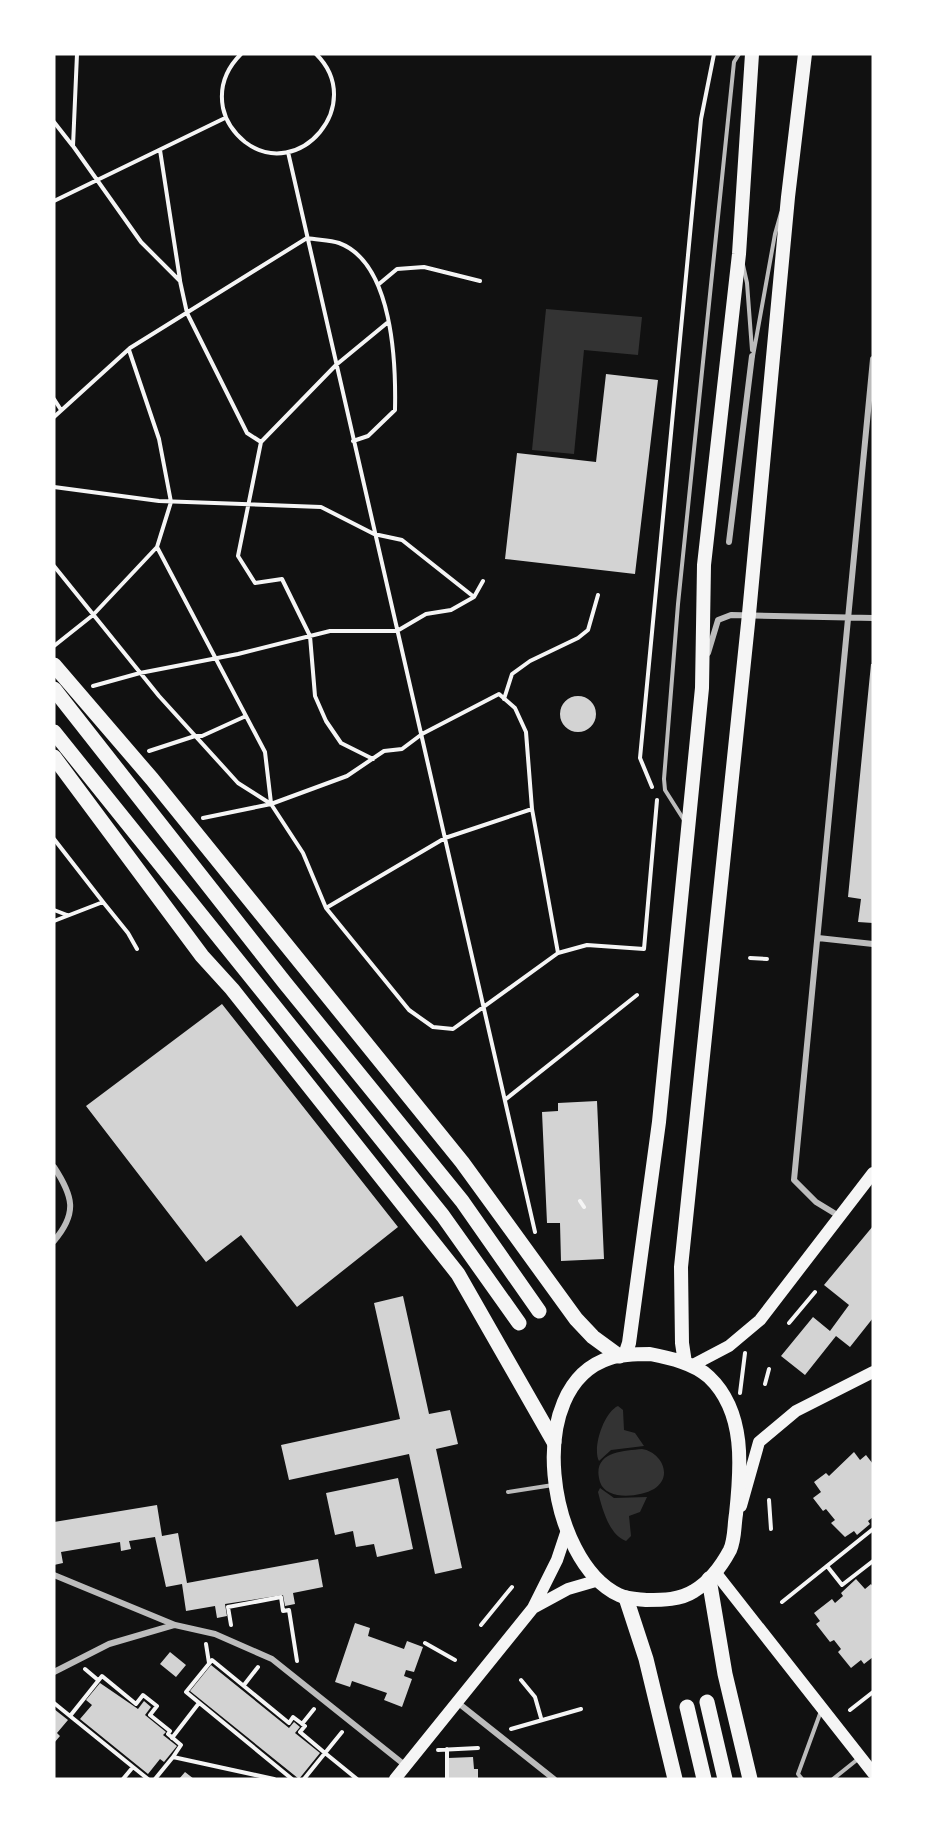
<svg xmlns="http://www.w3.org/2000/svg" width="927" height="1833" font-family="'Fira Sans Condensed',sans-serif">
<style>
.water{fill:#333}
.building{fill:#d3d3d3}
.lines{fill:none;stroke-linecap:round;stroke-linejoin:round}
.path{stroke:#f5f5f5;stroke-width:4}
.service{stroke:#bcbcbc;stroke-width:4}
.minor{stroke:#bcbcbc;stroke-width:6}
.secondary{stroke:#f5f5f5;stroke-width:12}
.primary{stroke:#f5f5f5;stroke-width:14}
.motorway{stroke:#f5f5f5;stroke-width:15}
</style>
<rect width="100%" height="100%" fill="#111"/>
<!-- water -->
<path class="water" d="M546,309L642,317L638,355L584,350L574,454L532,450Z
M618,1406L623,1410L624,1430L635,1433L644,1446L611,1450L599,1461C592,1448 604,1412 618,1406Z
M642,1449C661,1452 674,1476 654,1489C640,1497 606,1501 600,1482C591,1452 622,1451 642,1449Z
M600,1488L614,1498L647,1497L640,1512L629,1516L631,1536L626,1541C609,1535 602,1508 598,1492Z"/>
<!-- building -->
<path class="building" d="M606,374L658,380L635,574L505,559L517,453L596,462Z
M871,664H873V923L858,922L861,899L848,897Z
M560 714a18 18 0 1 1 36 0a18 18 0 1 1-36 0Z
M222,1004L398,1227L297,1307L241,1235L206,1262L86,1106Z
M597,1101L604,1259L561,1261L560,1223H547L542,1112L558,1111V1103Z
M873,1226V1318L850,1347L836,1336L805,1375L781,1356L813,1317L830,1331L849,1305L824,1285Z
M403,1296L429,1414L450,1410L458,1444L436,1449L462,1568L435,1574L409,1454L289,1480L281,1445L400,1419L374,1303Z
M854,1452L860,1460L866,1455L873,1464V1517L868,1521L870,1524L857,1535L854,1531L845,1537L831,1523L835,1520L826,1509L823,1511L813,1498L821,1492L814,1482L826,1473L829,1476Z
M398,1478L413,1549L377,1557L374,1544L356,1547L353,1531L335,1535L326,1493Z
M157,1505L162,1536L178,1533L187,1583L318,1559L323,1587L293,1593L295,1604L285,1606L283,1595L225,1604L227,1616L217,1618L215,1606L186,1611L182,1584L166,1587L155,1537L129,1541L131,1549L121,1551L120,1542L61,1552L63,1563L54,1565V1522Z
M856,1579L865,1589L871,1584L873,1587V1657L864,1664L861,1660L851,1668L838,1652L841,1649L834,1640L830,1642L816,1624L820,1621L814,1613L832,1599L835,1603L843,1596L841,1593Z
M355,1623L370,1628L368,1636L404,1649L407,1641L423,1647L414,1672L406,1670L404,1676L412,1679L402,1707L384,1700L387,1693L352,1681L350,1687L335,1682Z
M170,1652L186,1665L176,1677L160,1664Z
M211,1665L289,1728L294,1722L300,1727L295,1733L320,1753L299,1779L190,1691Z
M100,1683L138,1709L144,1701L151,1707L145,1715L166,1732L163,1735L177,1746L164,1762L160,1759L148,1774L80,1719L92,1705L86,1700Z
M54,1709L68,1720L57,1733L60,1736L54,1743Z
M473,1757L474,1769H478V1779H448V1758Z
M185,1772L194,1779H179Z"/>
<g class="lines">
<!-- path -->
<path class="path" d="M77,54L73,146L141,242L180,281L187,313L247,433L261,442
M241,54C226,69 219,87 223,108C226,122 234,133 245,142C299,183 367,104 316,54
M54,122L72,145
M160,150L180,280
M288,152L535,1232
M54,201L225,118
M379,284L397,269L424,267L480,281
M54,399L61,410
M54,417L130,348L307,238C317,240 330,240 339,243C393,263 396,363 395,410L368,436L353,441
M54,487L159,501L321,507L374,534L402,540L474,597L451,610L426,614L397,631H330L238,654L140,673L93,686
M157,547L265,752L271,803
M54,566L159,696L238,783L271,804L303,853L326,908L409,1010L433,1027L453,1029L558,953L587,945L644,949L657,800
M474,597L483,581
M54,646L93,615L157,547L171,502L159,439L129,350
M504,699L512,674L530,661L578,638L588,630L598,595
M149,751L195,736H202L246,716
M373,759L341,743L326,721L315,696L310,636L282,579L255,583L238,556L261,442L336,365L387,323
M652,787L640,758L701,119L714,54
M203,818L271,804L347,776L384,751L402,749L422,734L499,694L515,708L526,732L532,809L558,953
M54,839L103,902
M326,908L445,838L532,809
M54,910L67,915
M54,921L103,902L128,933L137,949
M750,958L767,959
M506,1099L637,995
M580,1201L584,1207
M789,1323L815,1292
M765,1384L769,1369
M740,1393L745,1353
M769,1500L771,1529
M827,1566L842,1585L873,1561
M782,1602L873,1529
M231,1625L228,1607L281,1597L283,1611L289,1610L297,1661
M481,1625L512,1587
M425,1643L455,1660
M206,1644L209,1663
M85,1669L98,1680
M521,1680L535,1697L541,1718
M244,1685L258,1667
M54,1703L70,1716
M850,1710L873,1692
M302,1724L314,1709
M511,1729L581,1709
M342,1732L325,1753L357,1779
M172,1738L199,1703
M447,1749V1779
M438,1750L478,1748
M133,1767L70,1716L102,1676L136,1704L143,1695L157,1706L150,1715L170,1731L168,1734L181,1745L173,1757
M123,1779L133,1767L148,1779
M155,1779L173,1757L274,1779
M292,1779L186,1692L212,1660L289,1723L293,1717L305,1726L300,1732L325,1753L304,1779"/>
<!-- service -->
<path class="service" d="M743,265L747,283L752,350
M753,356L775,234L781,213
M684,820L665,790L664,779L678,604L734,62L739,54
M508,1492L553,1485
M802,1779L798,1774L821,1711
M833,1779L858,1759"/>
<!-- minor -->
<path class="minor" d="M729,542L752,356
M708,653L718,620L731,615L873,618
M818,938L873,944
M54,1167C73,1196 78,1213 54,1241
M839,1216L816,1202L794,1180L873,359
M54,1575L175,1625L215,1634L272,1659L406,1766
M54,1672L109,1644L174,1625
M457,1702L554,1779"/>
<!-- secondary -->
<path class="secondary" d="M691,1366L729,1346L760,1320L873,1173
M741,1506L759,1442L796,1411L873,1372
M715,1572L873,1773
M533,1608L568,1589L599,1580
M395,1779L533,1608L557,1560L567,1530"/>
<!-- primary -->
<path class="primary" d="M650,1354C670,1358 694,1363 709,1377C746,1412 741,1468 736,1514C734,1526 735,1539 730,1550C722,1565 709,1582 694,1591C680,1600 663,1600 646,1600C637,1599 627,1599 619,1595C548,1562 521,1386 610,1358C623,1354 637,1354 650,1354Z
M625,1355L629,1343L659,1122L702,688L704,565L739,254L752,54
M685,1363L682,1343L681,1267L749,614L788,197L805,54"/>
<!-- motorway -->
<path class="motorway" d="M54,665L152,779L462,1162L576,1319L593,1337L619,1356
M54,689L285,983L462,1201L539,1311
M54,732L443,1216L519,1323
M54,757L202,956L232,989L458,1274L554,1442
M709,1579L725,1674L750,1779
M626,1598L646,1659L675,1779
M707,1702L725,1779
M687,1707L704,1779"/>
</g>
<!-- border -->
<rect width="927" height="1833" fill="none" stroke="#ffffff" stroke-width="111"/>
</svg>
